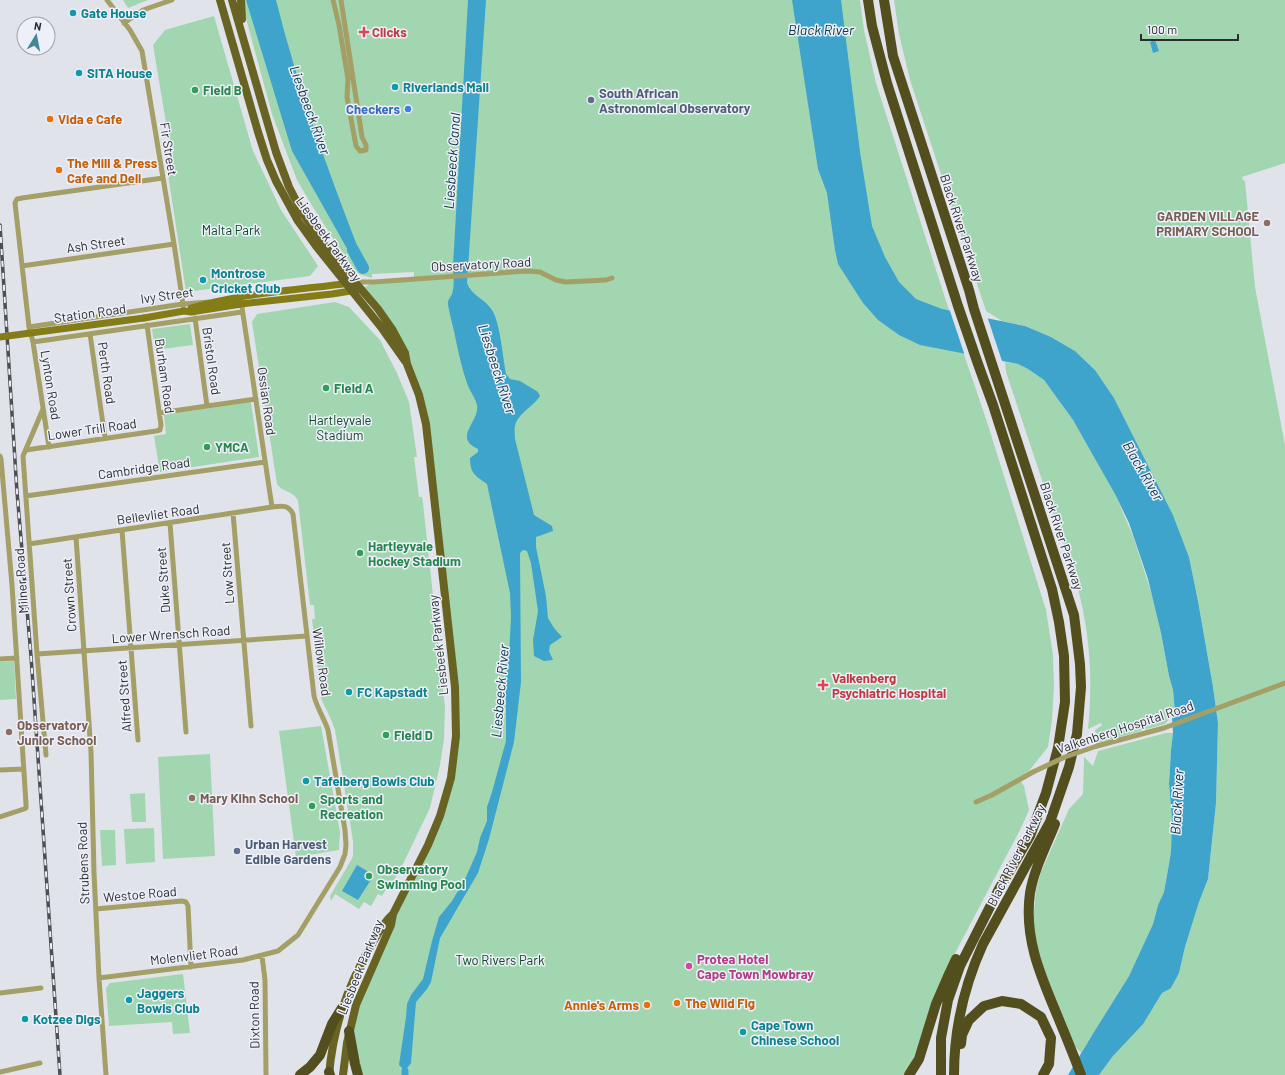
<svg xmlns="http://www.w3.org/2000/svg" width="1285" height="1075" font-family="Barlow,sans-serif">
<style>
.green{fill:#a2d6b0}
.water{fill:#3ea4cb}
.pier{fill:#e1e3eb}
.lines{fill:none;stroke-linecap:round;stroke-linejoin:round}
.canal{stroke:#3ea4cb;stroke-width:7}
.river{stroke:#3ea4cb;stroke-width:12}
.street{stroke:#a39f67;stroke-width:5}
.secondary{stroke:#847c17;stroke-width:7}
.primary{stroke:#686322;stroke-width:8}
.highway{stroke:#524e1e;stroke-width:10}
.rail-casing{stroke:#4d4f53;stroke-width:3.5}
.rail{stroke:#eef0f9;stroke-width:2;stroke-dasharray:6;stroke-linecap:butt}
.street-bridge{stroke:#a39f67;stroke-width:5}
.secondary-bridge{stroke:#847c17;stroke-width:7}
.culture-dot{fill:#0f9aa8;stroke:#eef0f9;stroke-width:1.5}
.health-dot{fill:#e0444e;stroke:#eef0f9;stroke-width:1.5}
.leisure-dot{fill:#2e9e5b;stroke:#eef0f9;stroke-width:1.5}
.service-dot{fill:#5c6f8a;stroke:#eef0f9;stroke-width:1.5}
.shop-dot{fill:#3f7fe0;stroke:#eef0f9;stroke-width:1.5}
.food-dot{fill:#e8710a;stroke:#eef0f9;stroke-width:1.5}
.education-dot{fill:#8d6e63;stroke:#eef0f9;stroke-width:1.5}
.hotel-dot{fill:#d1479c;stroke:#eef0f9;stroke-width:1.5}
.labels{text-anchor:middle;stroke-width:3;stroke-linejoin:round;paint-order:stroke}
.culture-label{font-size:13px;font-weight:bold;fill:#0d838f;stroke:#eef0f9;text-anchor:start}
.health-label{font-size:13px;font-weight:bold;fill:#be3a42;stroke:#eef0f9;text-anchor:start}
.leisure-label{font-size:13px;font-weight:bold;fill:#27864d;stroke:#eef0f9;text-anchor:start}
.service-label{font-size:13px;font-weight:bold;fill:#4e5e75;stroke:#eef0f9;text-anchor:start}
.shop-label{font-size:13px;font-weight:bold;fill:#366cbe;stroke:#eef0f9;text-anchor:end}
.food-label{font-size:13px;font-weight:bold;fill:#c56008;stroke:#eef0f9;text-anchor:start}
.street-label{font-size:13px;fill:#2c2d30;stroke:#eef0f9}
.education-label{font-size:13px;font-weight:bold;fill:#785e54;stroke:#eef0f9;text-anchor:start}
.park-label{font-size:13px;fill:#0c4826;stroke:#eef0f9}
.hotel-label{font-size:13px;font-weight:bold;fill:#b23c85;stroke:#eef0f9;text-anchor:start}
.water-label{font-size:14px;font-style:italic;fill:#073646;stroke:#eef0f9}
</style>
<rect width="100%" height="100%" fill="#e1e3eb"/>
<!-- green -->
<path class="green" d="M123,0H148L128,8Z
M241,0H860L864,30L876,83L947,304L988,425L1046,610L1053,655L1054,686L1052,720L1048,747L1029,771L1018,778L1024,786L1029,810L1021,828L943,976L931,1005L917,1050L905,1075H358L349,1031L356,1005L435,829L456,736L426,424L405,353L361,289L374,282L414,279V272L372,274V278L355,273L311,204L297,180L284,146L272,114Z
M894,0H1285V163L1242,177L1243,180L1245,181L1255,287L1285,445V1075H1099L1113,1056L1154,1006L1162,993L1171,987L1179,973L1185,947L1199,902L1208,879L1216,803L1218,723L1213,687L1198,601L1189,557L1173,515L1114,398L1095,370L1075,351L1051,337L1025,326L1002,321L986,311L910,80L899,34Z
M214,16L253,151L281,210L318,266L310,276L186,292L168,174H170L172,171L173,165L153,45L165,30Z
M335,302L349,307L380,340L397,373L409,402L417,457H414L419,497H422L423,503L445,707L444,739L440,765L430,808L401,868L391,885L389,884L382,896L378,894L371,906L364,902L359,909L335,894L331,901L330,896L350,862L353,856V841L335,730C332,719 325,709 321,698L312,619H315L314,605H310L298,501C294,491 282,492 277,484L252,322L257,314Z
M190,324L193,345L155,350L152,329Z
M1005,362L1018,364L1028,369L1044,380L1073,420L1116,496L1133,536L1152,595L1161,633L1169,676L1173,690L1175,713L1165,724L1098,743L1095,730L1102,725L1101,723L1088,729C1093,680 1090,633 1077,585L1006,372Z
M251,402L259,457L160,472L154,436L166,434L164,415Z
M14,661L16,699L0,700V662Z
M321,726L340,832L339,850L296,857L279,731Z
M1166,733H1173L1171,750L1169,784L1172,819L1171,851L1169,864L1164,892L1158,905L1153,924L1129,976L1081,1053L1074,1045L1038,955L1033,920L1036,891L1041,872L1069,809L1083,794L1084,757L1093,766L1098,751Z
M210,754L215,856L163,859L158,757Z
M145,793L146,822H132L130,794Z
M154,828L155,862L126,864L124,829Z
M100,830H115L116,865L102,866Z
M183,974L190,1033L173,1034L172,1022L109,1026L106,988L110,983Z"/>
<!-- water -->
<path class="water" d="M246,0H276C298,88 329,174 362,258L361,263L354,261L292,151Z
M468,0H486L467,283C471,295 485,299 492,310C500,322 503,358 506,374L510,379L520,381L538,392L540,396C533,407 518,413 515,426C514,430 515,435 515,439L534,515L552,526L553,531L536,537V547L546,596L548,618L554,628L562,637L550,645L549,651L553,660L544,661L534,656L533,640L538,611L531,563L527,551L523,550L520,553L521,682L514,742L489,839L478,873L440,938L431,982L427,989L416,1002L411,1063L405,1071L399,1065L406,1017L407,1004L411,995L423,979L432,941L439,917L452,901L466,877L477,852L480,838L487,821V807L492,792L506,741V678L509,655L511,617L510,593L487,484C476,476 470,474 470,458L478,452V449C452,437 480,422 477,405C475,397 469,390 467,383C462,369 459,355 456,341C454,329 450,317 448,305C447,301 450,298 452,294C455,285 453,275 453,266Z
M792,0H841L860,152L872,226L885,257L899,282L916,299L942,309L1025,326L1051,337L1075,351L1095,370L1114,398L1173,515L1189,557L1198,601L1213,687L1218,723L1216,803L1208,879L1199,902L1185,947L1179,973L1171,988L1162,993L1143,1024L1113,1056L1099,1075H1068L1094,1032L1129,976L1153,924L1158,905L1164,892L1169,864L1171,851L1172,819L1169,784L1171,750L1173,733L1172,717L1175,713L1173,690L1169,676L1161,633L1148,579L1129,523L1116,496L1073,420L1044,380L1028,369L1018,364L920,345L899,335L878,320L863,303L838,264L835,250L827,193L818,169Z
M1155,40L1159,51L1153,53L1150,42Z
M357,865L374,875L358,900L342,891Z"/>
<!-- pier -->
<path class="pier" d="M949,308L987,316L1003,364L965,356Z"/>
<g class="lines">
<!-- canal -->
<path class="canal" d="M405,1075V1071"/>
<!-- river -->
<path class="river" d="M353,250L363,268"/>
<!-- street -->
<path class="street" d="M107,0L130,30L142,51L174,244L184,311
M333,0L339,25L348,79L347,97L356,146L360,151L366,150V145L362,137L341,0
M124,23L143,10L172,0
M22,266L174,244
M355,282H374L527,271L540,272L556,280L566,282L606,280L612,278
M241,301L272,507
M195,318L207,406
M29,327L183,304L209,302
M90,334L105,438
M33,342L242,312
M43,409L23,456L37,654L46,755
M159,413L256,399
M49,447L33,342L29,327L15,203L17,199L22,198L163,178
M26,450L156,431L160,430L161,425L147,325
M26,496L265,462
M233,513L251,726
M170,523L186,732
M122,530L138,740
M76,537L91,752L94,872L99,978L106,1075
M29,544L272,507C281,506 288,504 293,514L314,696C317,708 324,718 328,730L345,830L346,845L345,854L340,867L298,935L278,951L243,960L99,978
M37,654L307,636
M0,659L17,658
M1097,746L1164,728L1285,683
M0,770L23,769
M976,802L992,795L1033,772
M0,817L24,809L26,808V804L12,585L1,459L0,456
M96,909L182,901L186,902L188,906L191,967
M262,956L265,980L266,1074
M0,993L41,988
M0,1072L40,1063"/>
<!-- secondary -->
<path class="secondary" d="M191,308C243,293 298,290 351,283
M144,318L184,311L191,312L241,304L332,294L357,290"/>
<!-- primary -->
<path class="primary" d="M220,0L258,132L267,160L276,181L298,221L316,246L381,327L405,361
M232,0L276,152L289,187L302,212L318,236L331,254L378,309L392,329L405,353L407,364L419,395L426,424L455,687L456,736L451,778L440,816L428,845L393,914L391,925L356,1005L347,1043L343,1075
M241,0L242,19
M329,1075C333,1029 346,990 369,949C377,936 381,925 393,914"/>
<!-- highway -->
<path class="highway" d="M868,0L872,26L887,83L958,306L978,364L993,405L1052,589L1059,622L1064,656L1065,702L1058,748L1046,793L1030,836L999,889L960,966L948,1000L941,1038V1075
M884,0L893,56L969,290L974,309L1074,615L1080,664L1081,687L1077,734L1069,767L1050,822L983,944C964,986 954,1029 954,1075
M1055,824C1046,847 1034,869 1030,893C1024,936 1039,972 1055,1010C1064,1032 1073,1053 1081,1075
M349,1031L355,1064L358,1075
M961,1044L962,1035L969,1020L984,1006L1002,1001L1021,1004L1041,1017L1051,1038L1049,1064L1043,1075
M329,1072L330,1075
M300,1075L310,1067L320,1055L332,1024L342,1008
M909,1075L919,1059L936,1004L949,974L956,959"/>
<!-- rail casing -->
<g class="rail-casing">
<path id="rail" d="M0,225L17,492L31,656L60,1075"/>
</g>
<!-- rail -->
<use href="#rail" class="rail"/>
<!-- street-bridge -->
<path class="street-bridge" d="M1033,772L1065,757L1097,746"/>
<!-- secondary-bridge -->
<path class="secondary-bridge" d="M0,337L144,318"/>
</g>
<!-- markers -->
<g class="culture-dot">
<circle cx="73" cy="13" r="4"/>
<circle cx="79" cy="73" r="4"/>
<circle cx="395" cy="87" r="4"/>
<circle cx="203" cy="280" r="4"/>
<circle cx="349" cy="692" r="4"/>
<circle cx="306" cy="781" r="4"/>
<circle cx="129" cy="1000" r="4"/>
<circle cx="25" cy="1019" r="4"/>
<circle cx="743" cy="1032" r="4"/>
</g>
<g class="health-dot">
<path d="M362 26h4v4h4v4h-4v4h-4v-4h-4v-4h4z"/>
<path d="M821 679h4v4h4v4h-4v4h-4v-4h-4v-4h4z"/>
</g>
<g class="leisure-dot">
<circle cx="195" cy="90" r="4"/>
<circle cx="326" cy="388" r="4"/>
<circle cx="207" cy="447" r="4"/>
<circle cx="360" cy="553" r="4"/>
<circle cx="386" cy="735" r="4"/>
<circle cx="312" cy="806" r="4"/>
<circle cx="369" cy="876" r="4"/>
</g>
<g class="service-dot">
<circle cx="591" cy="100" r="4"/>
<circle cx="237" cy="851" r="4"/>
</g>
<circle class="shop-dot" cx="408" cy="109" r="4"/>
<g class="food-dot">
<circle cx="50" cy="119" r="4"/>
<circle cx="59" cy="170" r="4"/>
<circle cx="677" cy="1003" r="4"/>
<circle cx="647" cy="1005" r="4"/>
</g>
<g class="education-dot">
<circle cx="1267" cy="223" r="4"/>
<circle cx="9" cy="732" r="4"/>
<circle cx="192" cy="798" r="4"/>
</g>
<circle class="hotel-dot" cx="689" cy="966" r="4"/>
<g class="labels">
<!-- culture labels -->
<g class="culture-label">
<text x="81" y="18">Gate House</text>
<text x="87" y="78">SITA House</text>
<text x="403" y="92">Riverlands Mall</text>
<text x="211" y="278">Montrose<tspan x="211" dy="15">Cricket Club</tspan></text>
<text x="357" y="697">FC Kapstadt</text>
<text x="314" y="786">Tafelberg Bowls Club</text>
<text x="137" y="998">Jaggers<tspan x="137" dy="15">Bowls Club</tspan></text>
<text x="33" y="1024">Kotzee Digs</text>
<text x="751" y="1030">Cape Town<tspan x="751" dy="15">Chinese School</tspan></text>
</g>
<!-- health labels -->
<g class="health-label">
<text x="372" y="37">Clicks</text>
<text x="832" y="683">Valkenberg<tspan x="832" dy="15">Psychiatric Hospital</tspan></text>
</g>
<!-- leisure labels -->
<g class="leisure-label">
<text x="203" y="95">Field B</text>
<text x="334" y="393">Field A</text>
<text x="215" y="452">YMCA</text>
<text x="368" y="551">Hartleyvale<tspan x="368" dy="15">Hockey Stadium</tspan></text>
<text x="394" y="740">Field D</text>
<text x="320" y="804">Sports and<tspan x="320" dy="15">Recreation</tspan></text>
<text x="377" y="874">Observatory<tspan x="377" dy="15">Swimming Pool</tspan></text>
</g>
<!-- service labels -->
<g class="service-label">
<text x="599" y="98">South African<tspan x="599" dy="15">Astronomical Observatory</tspan></text>
<text x="245" y="849">Urban Harvest<tspan x="245" dy="15">Edible Gardens</tspan></text>
</g>
<!-- shop labels -->
<g class="shop-label">
<text x="400" y="114">Checkers</text>
</g>
<!-- food labels -->
<g class="food-label">
<text x="58" y="124">Vida e Cafe</text>
<text x="67" y="168">The Mill &amp; Press<tspan x="67" dy="15">Cafe and Deli</tspan></text>
<text x="685" y="1008">The Wild Fig</text>
<text x="639" y="1010" text-anchor="end">Annie's Arms</text>
</g>
<!-- street labels -->
<g class="street-label">
<text transform="translate(169 149) rotate(81)" y="5">Fir Street</text>
<text transform="translate(962 228) rotate(72)" y="5">Black River Parkway</text>
<text transform="translate(329 239) rotate(54)" y="5">Liesbeek Parkway</text>
<text transform="translate(96 244) rotate(-8)" y="5">Ash Street</text>
<text transform="translate(481 264) rotate(-3)" y="5">Observatory Road</text>
<text transform="translate(167 295) rotate(-8)" y="5">Ivy Street</text>
<text transform="translate(90 313) rotate(-8)" y="5">Station Road</text>
<text transform="translate(212 361) rotate(82)" y="5">Bristol Road</text>
<text transform="translate(107 373) rotate(82)" y="5">Perth Road</text>
<text transform="translate(165 376) rotate(82)" y="5">Burham Road</text>
<text transform="translate(51 385) rotate(81)" y="5">Lynton Road</text>
<text transform="translate(267 401) rotate(82)" y="5">Ossian Road</text>
<text transform="translate(92 429) rotate(-8)" y="5">Lower Trill Road</text>
<text transform="translate(144 468) rotate(-8)" y="5">Cambridge Road</text>
<text transform="translate(158 514) rotate(-8)" y="5">Bellevliet Road</text>
<text transform="translate(1062 536) rotate(72)" y="5">Black River Parkway</text>
<text transform="translate(227 573) rotate(-94)" y="5">Low Street</text>
<text transform="translate(163 580) rotate(-94)" y="5">Duke Street</text>
<text transform="translate(21 581) rotate(-94)" y="5">Milner Road</text>
<text transform="translate(69 595) rotate(-94)" y="5">Crown Street</text>
<text transform="translate(171 634) rotate(-4)" y="5">Lower Wrensch Road</text>
<text transform="translate(438 645) rotate(-96)" y="5">Liesbeek Parkway</text>
<text transform="translate(322 662) rotate(82)" y="5">Willow Road</text>
<text transform="translate(124 696) rotate(-94)" y="5">Alfred Street</text>
<text transform="translate(1125 727) rotate(-18)" y="5">Valkenberg Hospital Road</text>
<text transform="translate(1016 855) rotate(-63)" y="5">Black River Parkway</text>
<text transform="translate(83 863) rotate(-92)" y="5">Strubens Road</text>
<text transform="translate(140 894) rotate(-5)" y="5">Westoe Road</text>
<text transform="translate(194 955) rotate(-7)" y="5">Molenvliet Road</text>
<text transform="translate(360 967) rotate(-68)" y="5">Liesbeek Parkway</text>
<text transform="translate(254 1015) rotate(-91)" y="5">Dixton Road</text>
</g>
<!-- education labels -->
<g class="education-label">
<text x="1259" y="221" text-anchor="end">GARDEN VILLAGE<tspan x="1259" dy="15">PRIMARY SCHOOL</tspan></text>
<text x="17" y="730">Observatory<tspan x="17" dy="15">Junior School</tspan></text>
<text x="200" y="803">Mary Kihn School</text>
</g>
<!-- park labels -->
<g class="park-label">
<text x="231" y="235">Malta Park</text>
<text x="340" y="425">Hartleyvale<tspan x="340" dy="15">Stadium</tspan></text>
<text x="500" y="965">Two Rivers Park</text>
</g>
<!-- hotel labels -->
<g class="hotel-label">
<text x="697" y="964">Protea Hotel<tspan x="697" dy="15">Cape Town Mowbray</tspan></text>
</g>
<!-- water labels -->
<g class="water-label">
<text x="821" y="35">Black River</text>
<text transform="translate(310 110) rotate(70)" y="5">Liesbeeck River</text>
<text transform="translate(452 161) rotate(-86)" y="5">Liesbeeck Canal</text>
<text transform="translate(497 369) rotate(72)" y="5">Liesbeeck River</text>
<text transform="translate(1143 471) rotate(60)" y="5">Black River</text>
<text transform="translate(500 691) rotate(-85)" y="5">Liesbeeck River</text>
<text transform="translate(1177 802) rotate(-87)" y="5">Black River</text>
</g>
</g>
<!-- north arrow -->
<g transform="translate(36 36) rotate(10)"><circle r="19" fill="#eef0f9" stroke="#a0a2a9"/>
<path d="M0-3L7 15L0 10L-7 15Z" fill="#438895"/>
<text y="-6" font-size="11" font-weight="bold" text-anchor="middle" fill="#2c2d30">N</text>
</g>
<!-- scale -->
<path d="M1141 34v6h97v-6" fill="none" stroke="#2c2d30" stroke-width="2"/>
<text x="1147" y="34" font-size="12" fill="#2c2d30" stroke="#eef0f9" stroke-width="3" paint-order="stroke">100 m</text>
</svg>
